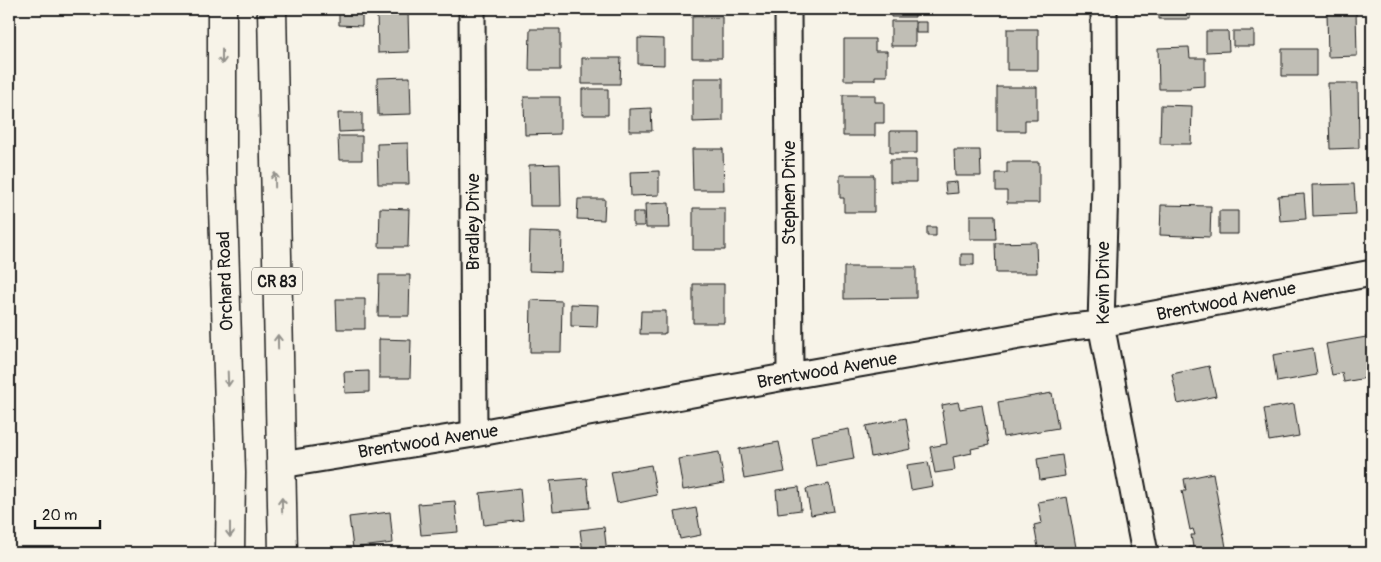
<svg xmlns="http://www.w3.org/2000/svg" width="1381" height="562" font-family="Pangolin,sans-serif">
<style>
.building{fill:#c0beb5;stroke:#1c1c1c}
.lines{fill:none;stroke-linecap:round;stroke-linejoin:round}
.street-casing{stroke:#1c1c1c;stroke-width:29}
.primary-casing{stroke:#1c1c1c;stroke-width:31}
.street{stroke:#f7f3e8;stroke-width:25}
.primary{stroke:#f7f3e8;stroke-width:28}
.oneway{stroke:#94928c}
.labels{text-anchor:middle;stroke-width:4;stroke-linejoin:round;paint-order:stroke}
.shield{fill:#f7f3e8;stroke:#5e5c59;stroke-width:1}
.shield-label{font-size:16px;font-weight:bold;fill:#1c1c1c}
.street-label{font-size:18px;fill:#1c1c1c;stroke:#f7f3e8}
</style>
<rect width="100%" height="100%" fill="#f7f3e8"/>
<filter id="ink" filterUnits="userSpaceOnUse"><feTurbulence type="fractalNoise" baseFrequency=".02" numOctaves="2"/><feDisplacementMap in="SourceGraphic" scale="10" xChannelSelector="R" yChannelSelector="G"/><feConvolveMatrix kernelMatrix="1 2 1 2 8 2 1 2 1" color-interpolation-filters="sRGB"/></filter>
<g filter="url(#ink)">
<!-- building -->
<path class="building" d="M339,9H362V26L339,25Z
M891,9H915V17H891Z
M1159,9H1190V19H1159Z
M1356,11L1357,56L1328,57L1327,12Z
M377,12H408L409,52L378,53Z
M692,17H722V58H692Z
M891,21H915V46H891Z
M916,22H927V33H916Z
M530,29H560V70H529Z
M1007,29H1038V70H1007Z
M1206,31H1228L1229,51L1206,52Z
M1233,31H1254V46H1233Z
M638,38L664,39V65L638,64Z
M844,39H875V51H887V76H875V80H844Z
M1189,47L1190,58H1205V86L1190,87V89H1159L1158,48Z
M1282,49H1316V76H1282Z
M582,58H621L620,84H582Z
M410,77L411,114L378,115L377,78Z
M693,78H723V121L693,122Z
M1328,83H1358L1359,148L1330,149Z
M997,87H1037V120H1025V131H997Z
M582,89H608V115H582Z
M843,95H875V102H884V123H875V136H843Z
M524,97H560V134L525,135Z
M1161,105L1192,106L1191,144H1160Z
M651,108L652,131H629V109Z
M338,113H362V131L339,132Z
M890,131H917V153H890Z
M338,136H362V160H339Z
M408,143L409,184H378L377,144Z
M692,149H723L724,190H693Z
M954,150H980L981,176H955Z
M890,160H916V182H890Z
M1007,162H1039V203H1007V191H996V173H1007Z
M560,164L561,206H530L529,165Z
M659,171V195L631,196L630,172Z
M840,175H874V212H844V198H840Z
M957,182L958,193L946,194L945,183Z
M1354,184L1356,214L1313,216L1312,185Z
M1304,194L1306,219L1280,221L1278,196Z
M578,199H605L604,220L577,219Z
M669,203L670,228H646L645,204Z
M1161,205L1211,206L1210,237L1160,235Z
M380,208L409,209L408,247H379Z
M693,208H725V250H693Z
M1219,211H1238V234H1219Z
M633,212H644V226H633Z
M970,215H995L996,239H970Z
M927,227H936V236H927Z
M530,232L562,233L561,272L529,271Z
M1036,242L1037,273H996L995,243Z
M961,254H974V265H961Z
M844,267H916V298L844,299Z
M379,275H410L409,316H378Z
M693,284H724V323H693Z
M336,299H365V329H337Z
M531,300L562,301L561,352H530Z
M571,304L598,305L597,327L571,326Z
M641,311H666V333H664V334H640Z
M1372,336V377L1344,382L1342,373L1332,375L1326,344Z
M379,339L411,340L410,378H379Z
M1313,348L1317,375L1277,382L1273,355Z
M1209,366L1216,396L1178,404L1172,374Z
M369,371V392L345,393L344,372Z
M1052,393L1058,428L1003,437L998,402Z
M958,402L960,409L982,405L989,445L971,449L972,453L953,457L955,470L935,473L930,447L947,444L942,412H943L942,405Z
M1294,404L1299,436L1269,441L1264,409Z
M906,418L911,449L871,457L866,426Z
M849,429L854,459L816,466L811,436Z
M779,442L785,472L744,479L739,449Z
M719,452L724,483L683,490L678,459Z
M1062,455L1065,476L1040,480L1037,459Z
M928,462L933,486L911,490L907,465Z
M651,465L657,495L617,503L611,472Z
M1213,473L1227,553H1190L1189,547H1193L1191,535H1195L1193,529L1190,530L1182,491H1186L1184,479Z
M587,478L590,508L553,511L550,481Z
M829,484L834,511L811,515L806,489Z
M799,487L801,510L778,513L776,490Z
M520,488L523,520L484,525L480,493Z
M1067,497L1077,553H1039L1034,525L1042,523L1038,502Z
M455,501L458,532L421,535L418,504Z
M696,508L701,535L680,539L675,512Z
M390,512L393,543L353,548L349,517Z
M604,527L607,553H583L580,530Z"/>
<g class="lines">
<!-- street casing -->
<g class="street-casing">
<path id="street" d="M472,9L474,434
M788,9L790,376
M1104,9L1105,186L1101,324L1145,553
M281,465L474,434L790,376L1071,327L1101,324L1372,273"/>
</g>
<!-- primary casing -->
<g class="primary-casing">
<path id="primary" d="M222,9V173L231,473L230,553
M272,9L283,553"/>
</g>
<!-- street -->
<use href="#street" class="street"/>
<!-- primary -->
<use href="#primary" class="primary"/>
</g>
<!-- one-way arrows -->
<defs><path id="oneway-shaft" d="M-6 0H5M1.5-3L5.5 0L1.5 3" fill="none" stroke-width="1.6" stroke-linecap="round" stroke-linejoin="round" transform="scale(1.25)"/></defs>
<g class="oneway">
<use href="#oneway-shaft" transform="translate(222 57) rotate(90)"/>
<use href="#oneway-shaft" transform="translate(275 180) rotate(-91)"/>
<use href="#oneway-shaft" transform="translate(278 342) rotate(-91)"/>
<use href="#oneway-shaft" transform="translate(228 379) rotate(88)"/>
<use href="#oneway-shaft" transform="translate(282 505) rotate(-91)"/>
<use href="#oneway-shaft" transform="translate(230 530) rotate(90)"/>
</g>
</g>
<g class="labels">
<!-- shield labels -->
<rect class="shield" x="252" y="267.5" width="50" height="27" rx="4"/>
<g class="shield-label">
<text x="277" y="287">CR 83</text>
</g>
<!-- street labels -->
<g class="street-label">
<text transform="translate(789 193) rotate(-90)" y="6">Stephen Drive</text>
<text transform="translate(473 222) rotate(-90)" y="6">Bradley Drive</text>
<text transform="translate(225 281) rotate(-92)" y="6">Orchard Road</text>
<text transform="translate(1103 283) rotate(-90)" y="6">Kevin Drive</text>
<text transform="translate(1226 301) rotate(-11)" y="6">Brentwood Avenue</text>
<text transform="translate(827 370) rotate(-10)" y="6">Brentwood Avenue</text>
<text transform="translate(428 441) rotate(-9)" y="6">Brentwood Avenue</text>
</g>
</g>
<!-- margin -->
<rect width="1381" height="562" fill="none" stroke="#f7f3e8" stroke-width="30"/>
<rect x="15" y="15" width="1351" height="532" fill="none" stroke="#1c1c1c" stroke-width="2" filter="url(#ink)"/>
<!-- scale -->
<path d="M35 520v8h65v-8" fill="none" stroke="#1c1c1c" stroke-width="2.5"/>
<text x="42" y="520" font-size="15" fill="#1c1c1c" stroke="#f7f3e8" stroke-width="4" paint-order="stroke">20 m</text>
</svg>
